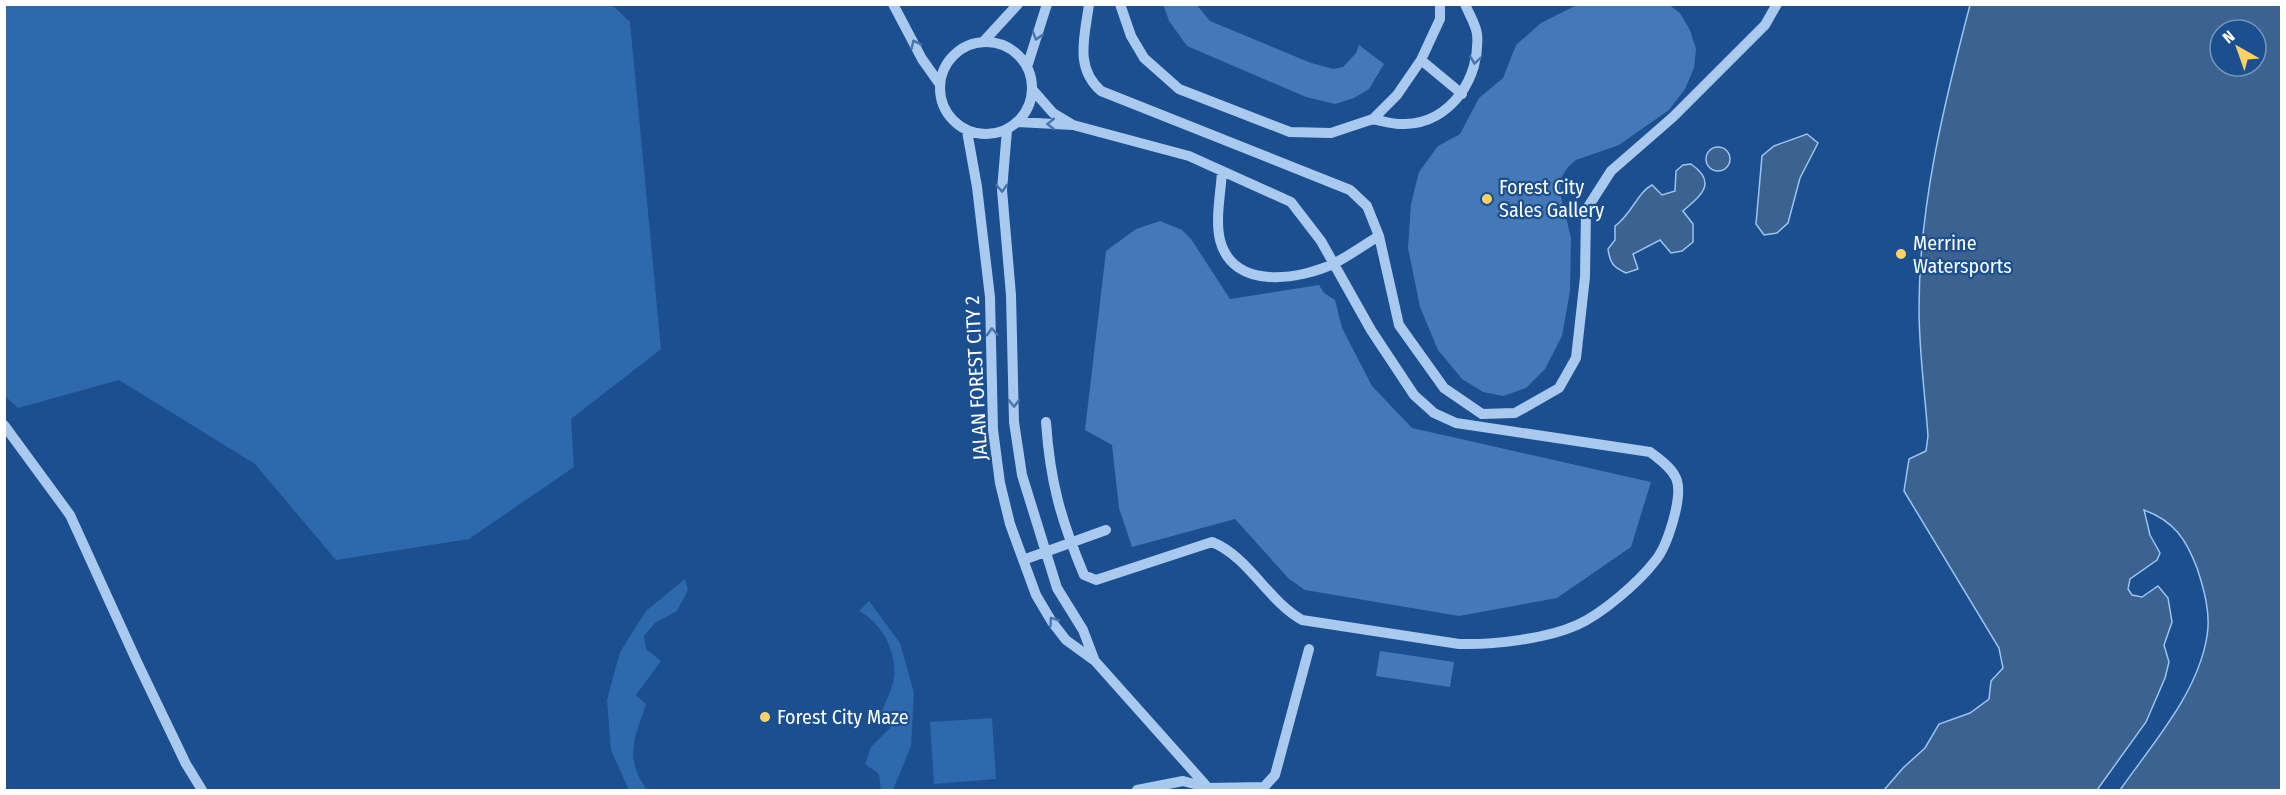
<svg xmlns="http://www.w3.org/2000/svg" width="2286" height="795" font-family="'Fira Sans Condensed',sans-serif">
<style>
.green{fill:#2e69ad}
.water{fill:#3c6290;stroke:#9cc4f0;stroke-width:1.5;fill-rule:evenodd}
.building{fill:#4478b7}
.lines{fill:none;stroke-linecap:round;stroke-linejoin:round}
.minor{stroke:#a9c9ee;stroke-width:10}
.oneway{stroke:#4674ac}
.poi-dot{fill:#ffd166;stroke:#1b4f8f;stroke-width:2}
.labels{text-anchor:middle;stroke-width:4.5;stroke-linejoin:round;paint-order:stroke}
.poi-label{font-size:20px;fill:#fff;stroke:#1b4f8f;text-anchor:start}
.street-label{font-size:20px;fill:#fff;stroke:#1b4f8f}
</style>
<rect width="100%" height="100%" fill="#1b4f8f"/>
<!-- green -->
<path class="green" d="M4,5H612L630,22L661,349L571,419L574,467L469,539L336,560L255,464L119,380L18,408L4,395Z
M685,579L688,590L677,611L655,623L644,636L646,649L661,661L636,695L646,704C634,740 624,757 647,790H629L611,750L607,700L620,652L646,611Z
M869,601L900,643L914,693L911,746L893,790H881L879,774L865,764L871,747L890,728L891,720L880,717C884,705 892,690 894,677C897,651 881,622 859,611Z
M992,718L996,779L934,784L930,722Z"/>
<!-- water -->
<path class="water" d="M1970,5H2281V790H2120C2153,743 2198,693 2207,636C2211,614 2204,589 2197,568C2186,539 2174,521 2144,510L2150,535L2160,553L2157,560L2130,579L2128,589L2132,595L2142,597L2158,586L2168,598L2172,622L2164,645L2169,662L2165,678L2146,722L2097,790H1884L1903,768L1925,748L1939,724L1970,713L1989,699L1991,681L2003,668L1999,648L1904,491L1909,459L1926,451L1928,436C1925,394 1919,351 1919,309C1919,205 1944,104 1970,5ZM2220,30H2256V66H2220Z
M1807,134L1818,143L1800,178L1788,223L1777,233L1764,235L1756,224L1762,156L1774,146Z
M1706 159a12 12 0 1 1 24 0a12 12 0 1 1-24 0Z
M1691,164C1718,183 1701,195 1683,211L1693,224V242L1682,251L1671,253L1660,240L1633,254L1638,269L1626,273C1613,267 1610,263 1608,249L1615,240V226C1631,215 1638,192 1652,185L1662,195L1675,191L1676,171L1683,165Z"/>
<!-- building -->
<path class="building" d="M1163,4H1196L1210,21L1311,63L1333,69L1343,67L1356,53L1359,45L1384,64L1369,89L1354,98L1335,104L1306,97L1187,46L1169,21Z
M1579,4H1668L1680,13L1690,30L1696,49L1694,68L1685,89L1669,110L1619,145L1576,160L1568,167L1561,178L1560,193L1571,238L1570,291L1562,336L1545,369L1526,388L1503,396L1483,392L1462,379L1438,350L1420,307L1408,248L1411,204L1419,172L1438,146L1460,134L1479,98L1503,78L1516,45L1541,23Z
M1160,221L1182,230L1191,239L1230,299L1319,285L1324,293L1335,300L1342,328L1372,386L1412,428L1651,482L1631,547L1557,598L1459,616L1305,590L1289,579L1235,519L1132,547L1119,508L1112,445L1085,430L1106,251L1136,229Z
M1380,651L1454,662L1450,687L1376,676Z"/>
<g class="lines">
<!-- minor -->
<path class="minor" d="M893,4L922,59L939,83
M1089,4C1085,36 1074,67 1101,91L1350,190L1367,206L1379,236L1399,325L1444,388L1482,414L1515,413L1559,388L1576,358L1585,277L1586,210L1611,171L1673,117L1765,25L1777,4
M1120,4L1131,36L1144,58L1179,89L1290,132L1331,133L1373,119L1397,95L1421,60L1440,19V4
M984,41L1018,4
M940 88a46 46 0 1 1 92 0a46 46 0 1 1-92 0Z
M1421,60L1462,94
M1027,67L1047,4
M1373,119C1383,121 1395,125 1405,124C1451,123 1481,77 1477,34C1476,25 1469,14 1465,4
M1018,122L1073,125L1053,113L1032,89
M1007,130L1002,190L1011,295L1014,422L1022,475L1057,588L1083,630L1094,659
M967,131L977,187L990,297L993,430L1000,483L1010,524L1036,595L1052,622L1066,640L1095,661L1210,790
M1222,171C1221,192 1215,219 1220,240C1233,291 1300,280 1335,263C1350,255 1364,245 1379,236
M1046,422C1050,482 1061,520 1084,575L1096,580L1212,542C1249,557 1267,600 1302,620L1459,644C1493,645 1546,639 1577,625C1602,614 1639,582 1655,561C1667,547 1684,496 1676,478C1671,467 1659,459 1650,452L1456,423L1434,413L1414,395L1371,330L1321,241L1291,202L1189,156L1073,125
M4,425L70,515L138,664L186,764L202,790
M1023,560L1106,530
M1137,790L1183,781L1209,788L1264,787L1275,775L1309,649"/>
</g>
<!-- one-way arrows -->
<defs><path id="oneway-chevron" d="M-2-3.5L2.5 0L-2 3.5" fill="none" stroke-width="1.6" stroke-linecap="round" stroke-linejoin="round" transform="scale(1.5)"/></defs>
<g class="oneway">
<use href="#oneway-chevron" transform="translate(1037 36) rotate(107)"/>
<use href="#oneway-chevron" transform="translate(915 44) rotate(-115)"/>
<use href="#oneway-chevron" transform="translate(1475 60) rotate(98)"/>
<use href="#oneway-chevron" transform="translate(1051 124) rotate(179)"/>
<use href="#oneway-chevron" transform="translate(1002 188) rotate(88)"/>
<use href="#oneway-chevron" transform="translate(992 332) rotate(-93)"/>
<use href="#oneway-chevron" transform="translate(1014 403) rotate(89)"/>
<use href="#oneway-chevron" transform="translate(1053 621) rotate(-125)"/>
</g>
<!-- markers -->
<g class="poi-dot">
<circle cx="1487" cy="199" r="6"/>
<circle cx="1901" cy="254" r="6"/>
<circle cx="765" cy="717" r="6"/>
</g>
<g class="labels">
<!-- poi labels -->
<g class="poi-label">
<text x="1499" y="194">Forest City<tspan x="1499" dy="23">Sales Gallery</tspan></text>
<text x="1913" y="250">Merrine<tspan x="1913" dy="23">Watersports</tspan></text>
<text x="777" y="724">Forest City Maze</text>
</g>
<!-- street labels -->
<g class="street-label">
<text transform="translate(976 378) rotate(-93)" y="7">JALAN FOREST CITY 2</text>
</g>
</g>
<!-- border -->
<rect width="2286" height="795" fill="none" stroke="#ffffff" stroke-width="12"/>
<!-- north arrow -->
<g transform="translate(2238 48) rotate(320)"><circle r="28" fill="#1b4f8f" stroke="#7695bc" stroke-width="1.5"/>
<path d="M0-4.5L10 22L0 15L-10 22Z" fill="#ffd166"/>
<text y="-9" font-size="16" font-weight="bold" text-anchor="middle" fill="#ffffff">N</text>
</g>
</svg>
